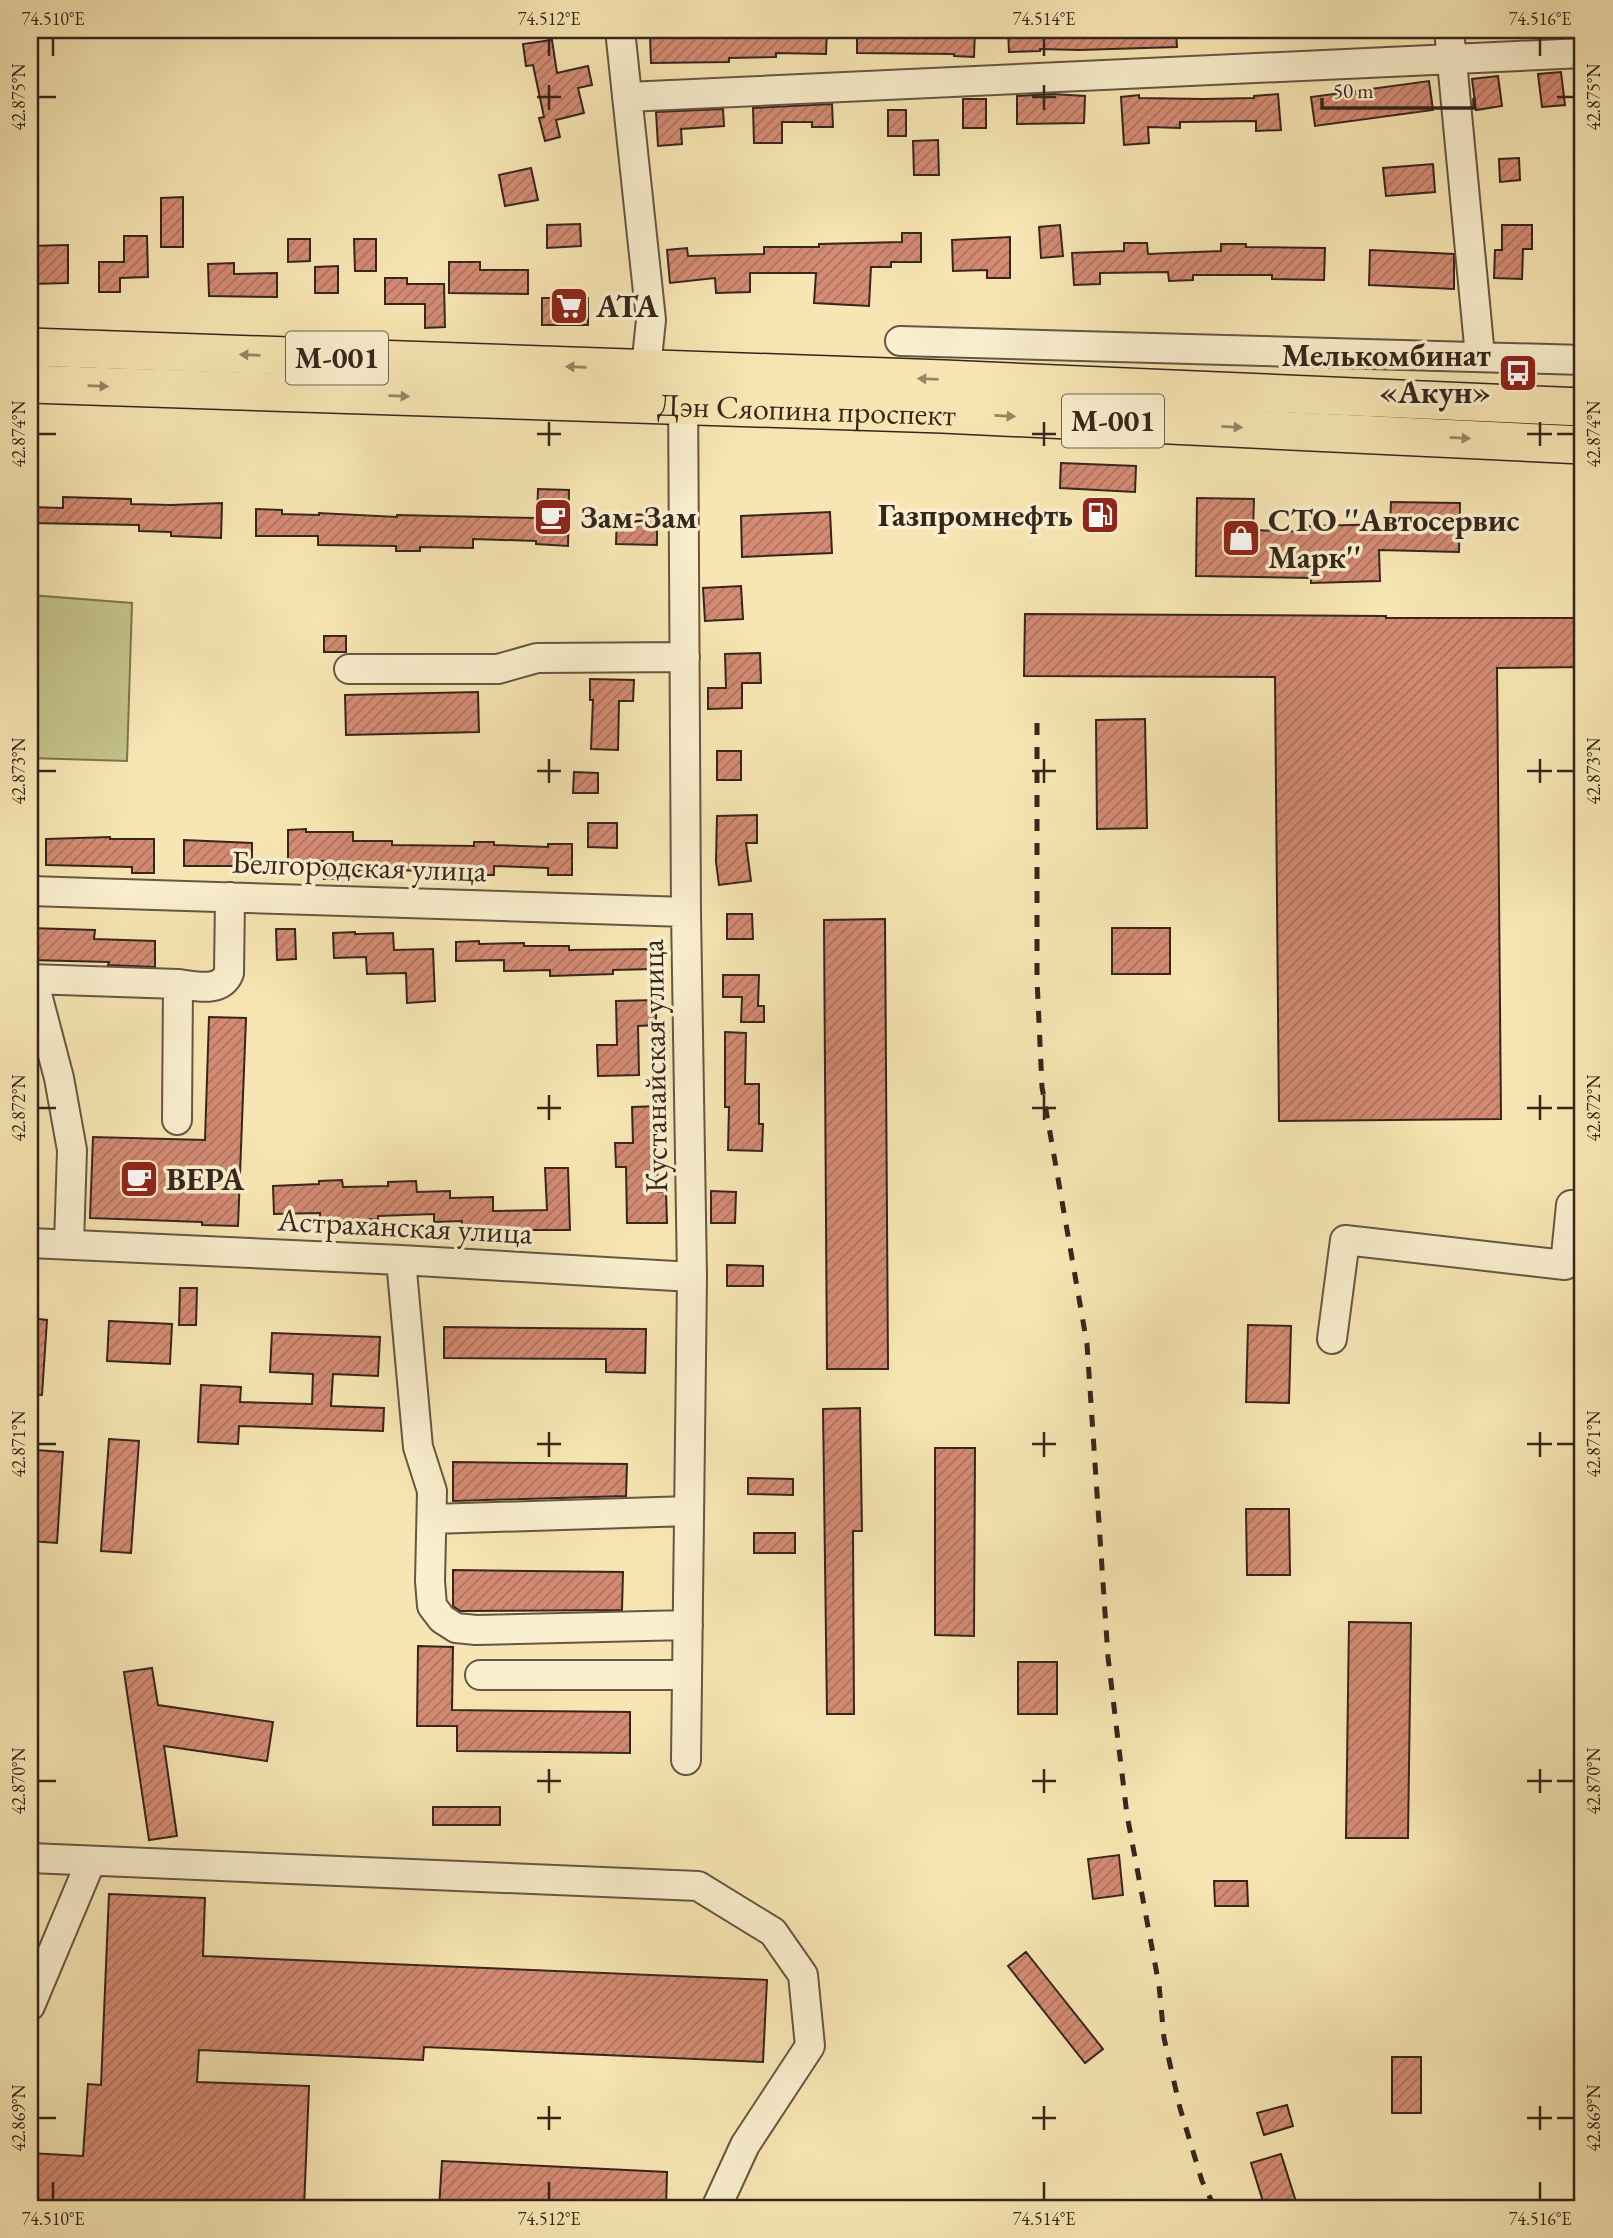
<svg xmlns="http://www.w3.org/2000/svg" width="1613" height="2238" font-family="'EB Garamond',serif">
<style>
.garden{fill:#c4c388;stroke:#7c7452;stroke-width:2}
.building{fill:url(#building-hatch);stroke:#35261d;stroke-width:2}
.lines{fill:none;stroke-linecap:round;stroke-linejoin:round}
.minor-casing{stroke:#665642;stroke-width:32}
.major-casing{stroke:#35261d;stroke-width:40}
.minor{stroke:#faefce;stroke-width:28}
.major{stroke:#f7e6b3;stroke-width:37}
.rail{stroke:#35261d;stroke-width:5;stroke-dasharray:12 12;stroke-linecap:butt}
.oneway{fill:#968668}
.ticks{fill:none;stroke:#35261d;stroke-width:2.5}
.labels{text-anchor:middle;stroke-width:7;stroke-linejoin:round;paint-order:stroke}
.shield{fill:#faefce;stroke:#706252;stroke-width:2}
.shield-label{font-size:30px;font-weight:bold;fill:#35261d}
.poi-label{font-size:32px;font-weight:bold;fill:#35261d;stroke:#faefce;text-anchor:start}
.street-label{font-size:32px;fill:#35261d;stroke:#faefce}
.neatline{fill:none;stroke:#35261d;stroke-width:2.5}
.ticks-label{font-size:18px;text-anchor:middle;fill:#35261d}
</style>
<defs>
<pattern id="building-hatch" width="6" height="6" patternUnits="userSpaceOnUse" patternTransform="scale(1.75)"><rect width="6" height="6" fill="#d48b74"/><path d="M-1 1l2-2M0 6l6-6M5 7l2-2" fill="none" stroke="#ad715f"/></pattern>
</defs>
<rect width="100%" height="100%" fill="#f7e6b3"/>
<filter id="stains"><feTurbulence type="fractalNoise" baseFrequency=".00286" numOctaves="4"/><feColorMatrix values="0 0 0 0 .2 0 0 0 0 .09 0 0 0 0 .02 0 0 0 .5 -.17"/></filter>
<radialGradient id="worn" r=".72"><stop offset=".6" stop-color="#630" stop-opacity="0"/><stop offset="1" stop-color="#630" stop-opacity=".3"/></radialGradient>
<!-- garden -->
<path class="garden" d="M30,595L132,603L127,761L30,758Z"/>
<!-- building -->
<path class="building" d="M827,30L826,54L776,53V57L729,58V62L651,63L650,36L700,33L753,35V31Z
M857,30H975L974,57L954,56V54L857,53Z
M1008,30H1176L1177,47L1079,50L1040,49V51L1009,52Z
M552,40L557,73L588,66L592,85L578,88L584,113L556,120L560,137L545,141L539,118L544,117L533,65L526,66L523,44Z
M1561,72L1565,105L1542,107L1538,74Z
M1498,76L1502,106L1476,110L1472,79Z
M1429,81L1433,110L1315,126L1311,97Z
M1052,94L1085,96L1084,123L1017,124V96Z
M1278,94L1281,130L1256,131V121L1180,122V128L1148,127L1149,143L1124,145L1121,97L1139,95V98L1204,99L1254,98V96Z
M963,99H986V128H963Z
M832,104L833,127H812V122H782V143H754L753,108Z
M723,109L724,126L681,129L682,144L658,146L656,112Z
M888,110H906V136H888Z
M938,140L939,175H914L913,141Z
M1519,158L1520,180L1500,182L1499,159Z
M1433,164L1435,192L1386,196L1383,168Z
M531,168L538,200L505,206L499,175Z
M183,197V247H161V198Z
M580,224L581,246L547,248V225Z
M1060,225L1063,256L1041,258L1039,227Z
M1502,225H1532V249H1523L1522,279L1494,278L1495,250H1502Z
M902,233H921V262H891V267H871L869,306L814,303L816,273H750V292L716,293L715,278L670,283L667,250L687,248L688,256L764,254V247H819V244L902,242Z
M124,236H147L148,277L120,278V292H99V262H124Z
M1010,237V278H987V270L953,271L952,240Z
M288,239H310V261L288,262Z
M354,239H376V271H355Z
M1124,243H1147L1148,254L1221,251V244H1246V247L1325,248L1324,280L1272,279V275H1193V280L1169,281L1168,272L1100,273V284L1074,285L1072,253L1124,251Z
M68,245V283L30,284V246Z
M1370,250L1454,254V289L1369,285Z
M449,262H480V270H528V294L449,293Z
M234,263V274L277,273V297L209,296L208,264Z
M338,266V293H315V267Z
M385,278H407V284H444L445,327L425,328V304H385Z
M542,298H588V325H542Z
M1061,463L1136,466L1135,492L1060,488Z
M538,489L569,490L568,546L536,544V541L473,539V548L420,547V551H396V546L318,545V536H256V509L282,510V514L319,515V513L397,517V515L537,518Z
M63,497L131,499V504L171,505L222,503L221,538L171,536V532L139,531V525L30,523V507L63,508Z
M1197,498L1254,499L1253,530L1310,532V526L1390,524L1391,502L1460,503L1459,552L1379,550L1380,581L1311,583V578L1196,576Z
M830,512L832,553L742,557L741,516Z
M617,514L657,515V545L616,544Z
M741,586L743,619L705,621L703,588Z
M1025,614L1386,616V618H1581V667L1497,668L1501,1119L1279,1121L1275,677L1024,676Z
M324,636H346V652H324Z
M760,653L761,683H742V708L708,709V688H726L725,654Z
M590,679L634,680L633,701H619L618,750L591,749L593,700H590Z
M478,692L479,732L346,735L345,695Z
M1145,719L1147,828L1097,829L1096,720Z
M717,751H741V780H717Z
M574,772L598,773V793H573Z
M757,815V843H746L751,881L719,885L716,862L717,816Z
M588,823H617V848L588,847Z
M306,829V832H353V841H392V845L474,846V842H494V845L548,847V844H572V875H548V868L494,866V875H475L474,870L353,871V879H324V861H288V830Z
M110,837V839H154V873H132V867L46,865V839Z
M184,840L252,843V866H184Z
M727,914H752L753,939H727Z
M885,919L888,1369H827L824,920Z
M30,928L95,930L94,939L155,941V967L108,965L109,962L30,960Z
M1112,928H1170V974H1112Z
M276,929H295L296,959L277,960Z
M355,932V934L393,933L394,950L433,949L435,1001L407,1003L406,973L367,974L366,957L334,958L333,933Z
M479,941V944L524,943V946H569V950L654,949L655,969L613,970V974L550,976V970L504,971V960L456,961V942Z
M723,975H759L758,1006H764V1022H741L742,997H723Z
M656,1000V1025L638,1026L639,1075L598,1076L597,1045H617L616,1001Z
M209,1017L246,1018L238,1226L202,1225V1222L90,1218L93,1137L205,1140Z
M725,1032L746,1033L745,1084H759V1124H763L762,1151L728,1150L729,1107H725Z
M659,1106V1131H656L658,1192H666L667,1223H627L626,1167H616L615,1143H633L632,1107Z
M545,1168H568L570,1230H462V1221L434,1222V1214L378,1216V1219L344,1220V1224H320V1213L274,1214L273,1186L319,1184V1181L342,1180L343,1187L388,1186V1182L416,1181L417,1192L450,1191V1198L493,1197V1211L547,1210Z
M711,1191L736,1192L735,1223H711Z
M727,1265L763,1266V1286H727Z
M180,1288H197L196,1325H179Z
M30,1318L47,1320L42,1395L30,1394Z
M109,1321L172,1324L170,1364L107,1361Z
M1248,1325L1291,1326L1289,1403L1246,1402Z
M444,1327L646,1329L645,1373L606,1372V1359L444,1358Z
M272,1333L380,1337L378,1376L333,1374L331,1406L384,1408L383,1431L239,1426L238,1444L198,1442L201,1385L241,1387L240,1402L312,1404L313,1374L270,1372Z
M860,1408L862,1531H853L854,1714H827L823,1409Z
M109,1439L139,1441L131,1553L101,1551Z
M935,1448H975L974,1636L935,1635Z
M36,1450L63,1452L57,1543L30,1541Z
M453,1462L627,1464L626,1496L453,1501Z
M748,1478L793,1479V1495L748,1494Z
M1246,1509H1289L1290,1575H1247Z
M754,1533H795V1553H754Z
M453,1570L623,1572L622,1610L460,1611L453,1606Z
M1349,1622L1411,1623L1408,1838H1346Z
M418,1646L453,1647L452,1710L630,1712V1753L457,1751V1726H417Z
M1018,1662H1057V1714H1018Z
M152,1668L158,1705L273,1722L267,1761L164,1746L177,1836L149,1840L124,1672Z
M433,1807H500V1825H433Z
M1119,1855L1123,1895L1093,1899L1088,1859Z
M1214,1881H1247L1248,1906H1215Z
M109,1894L205,1898L203,1956L767,1980L763,2062L424,2047L423,2060L199,2050L197,2082L309,2086L304,2208H30V2153L83,2156L88,2084L101,2085Z
M1026,1952L1103,2049L1085,2063L1008,1966Z
M1392,2057H1421V2113H1392Z
M1287,2105L1293,2126L1264,2135L1257,2113Z
M1281,2154L1298,2208H1265L1251,2163Z
M442,2161L667,2172L666,2208H439Z"/>
<g class="lines">
<!-- minor casing -->
<g class="minor-casing">
<path id="minor" d="M620,30L651,320L644,387
M1449,30L1480,356
M627,97L1583,53
M900,341L1583,360
M683,387L686,912L692,1277L686,1760
M349,669H498L537,658L685,657
M30,891L686,912
M30,979L178,984
M33,979L59,1078L72,1150L69,1244
M177,1120L178,984C196,986 221,993 229,973L230,897
M30,1243L401,1260L692,1277
M401,1260L418,1447L432,1491L430,1581L432,1606L442,1619L456,1628L476,1630L688,1625
M1332,1339L1345,1240L1565,1265L1571,1205H1583
M432,1519L689,1511
M480,1675H687
M30,1858L698,1886L773,1932L803,1975L810,2046L745,2145L716,2208
M30,2006L91,1861"/>
</g>
<!-- major casing -->
<g class="major-casing">
<g id="major">
<path d="M30,347L944,379L1583,407"/>
<path id="s1" d="M30,384L942,414L1583,445"/>
</g>
</g>
<!-- minor -->
<use href="#minor" class="minor"/>
<!-- major -->
<use href="#major" class="major"/>
<!-- rail -->
<path class="rail" d="M1037,723V979L1042,1087L1087,1344L1108,1657L1127,1815L1159,1985L1164,2038L1180,2108L1202,2181L1215,2208"/>
</g>
<!-- one-way arrows -->
<defs><path id="oneway-solid" d="M-6-.8H1V-3.2L6.5 0L1 3.2V.8H-6Z" transform="scale(1.75)"/></defs>
<g class="oneway">
<use href="#oneway-solid" transform="translate(250 355) rotate(-178)"/>
<use href="#oneway-solid" transform="translate(576 367) rotate(-178)"/>
<use href="#oneway-solid" transform="translate(928 379) rotate(-178)"/>
<use href="#oneway-solid" transform="translate(98 386) rotate(2)"/>
<use href="#oneway-solid" transform="translate(399 396) rotate(2)"/>
<use href="#oneway-solid" transform="translate(1005 416) rotate(3)"/>
<use href="#oneway-solid" transform="translate(1232 427) rotate(3)"/>
<use href="#oneway-solid" transform="translate(1460 438) rotate(3)"/>
</g>
<!-- ticks -->
<path class="ticks" d="M53,38V56M549,38V56M1044,38V56M1540,38V56M549,85V110M1044,85V110M38,97H56M537,97H561M1032,97H1056M1557,97H1574M549,422V446M1044,422V446M1540,422V446M38,434H56M537,434H561M1032,434H1056M1527,434H1552M1557,434H1574M549,759V783M1044,759V783M1540,759V783M38,771H56M537,771H561M1032,771H1056M1527,771H1552M1557,771H1574M549,1095V1120M1044,1095V1120M1540,1095V1120M38,1108H56M537,1108H561M1032,1108H1056M1527,1108H1552M1557,1108H1574M549,1432V1457M1044,1432V1457M1540,1432V1457M38,1444H56M537,1444H561M1032,1444H1056M1527,1444H1552M1557,1444H1574M549,1769V1793M1044,1769V1793M1540,1769V1793M38,1781H56M537,1781H561M1032,1781H1056M1527,1781H1552M1557,1781H1574M549,2106V2130M1044,2106V2130M1540,2106V2130M38,2118H56M537,2118H561M1032,2118H1056M1527,2118H1552M1557,2118H1574M53,2182V2200M549,2182V2200M1044,2182V2200M1540,2182V2200"/>
<!-- icons -->
<defs>
<g id="supermarket-square" transform="scale(2.0125)"><rect x="-9" y="-9" width="18" height="18" rx="4" fill="#8f2418" stroke="#faefce"/><path d="M-6-5.5h2.5l.6 2H6L4.5 2H-2.5L-4.4-4H-6ZM-1.5 3.2a1.3 1.3 0 1 0 .1 0ZM3 3.2a1.3 1.3 0 1 0 .1 0Z" fill="#fff"/></g>
<g id="bus-square" transform="scale(2.0125)"><rect x="-9" y="-9" width="18" height="18" rx="4" fill="#8f2418" stroke="#faefce"/><path d="M-5-6H5V4H4V6H2V4H-2V6H-4V4H-5ZM-3.5-4V0h7V-4ZM-3.5 1.2v1.5H-2V1.2ZM2 1.2v1.5H3.5V1.2Z" fill="#fff"/></g>
<g id="fuel-square" transform="scale(2.0125)"><rect x="-9" y="-9" width="18" height="18" rx="4" fill="#8f2418" stroke="#faefce"/><path d="M-5.5-6h7V0h2V4h1.3V-2.5L3-4.5l.8-.8L6-3V5H2.5V1h-1V6h-7ZM-4.2-4.7v3.2H.2V-4.7Z" fill="#fff"/></g>
<g id="cafe-square" transform="scale(2.0125)"><rect x="-9" y="-9" width="18" height="18" rx="4" fill="#8f2418" stroke="#faefce"/><path d="M-5.5-4.5H6V0H3Q3 3.5 0 3.5H-2.5Q-5.5 3.5-5.5 0ZM3-3.2v2h1.7v-2ZM-6 4.5H4V6H-6Z" fill="#fff"/></g>
<g id="shop-square" transform="scale(2.0125)"><rect x="-9" y="-9" width="18" height="18" rx="4" fill="#8f2418" stroke="#faefce"/><path d="M-5-2.5h2.3a2.7 3.5 0 0 1 5.4 0H5L5.5 6h-11ZM-1.5-2.5h3a1.5 2.3 0 0 0-3 0Z" fill="#fff"/></g>
</defs>
<g fill-rule="evenodd">
<use href="#supermarket-square" x="569" y="306"/>
<use href="#bus-square" x="1518" y="373"/>
<use href="#fuel-square" x="1100" y="515"/>
<use href="#cafe-square" x="553" y="517"/>
<use href="#shop-square" x="1241" y="538"/>
<use href="#cafe-square" x="139" y="1179"/>
</g>
<g class="labels">
<!-- shield labels -->
<g class="shield">
<rect x="286" y="331.5" width="102" height="53" rx="5"/>
<rect x="1062" y="394.5" width="102" height="53" rx="5"/>
</g>
<g class="shield-label">
<text x="337" y="368">M-001</text>
<text x="1113" y="431">M-001</text>
</g>
<!-- poi labels -->
<g class="poi-label">
<text x="596" y="317">АТА</text>
<text x="1491" y="366" text-anchor="end">Мелькомбинат<tspan x="1491" dy="37">«Акун»</tspan></text>
<text x="1073" y="526" text-anchor="end">Газпромнефть</text>
<text x="580" y="528">Зам-Зам</text>
<text x="1268" y="531">СТО ''Автосервис<tspan x="1268" dy="37">Марк''</tspan></text>
<text x="166" y="1190">ВЕРА</text>
</g>
<!-- street labels -->
<g class="street-label">
<text dy="11" stroke="none"><textPath href="#s1" startOffset="777">Дэн Сяопина проспект</textPath></text>
<text transform="translate(359 866) rotate(2)" y="11">Белгородская улица</text>
<text transform="translate(654 1066) rotate(-91)" y="11">Кустанайская улица</text>
<text transform="translate(405 1226) rotate(3)" y="11">Астраханская улица</text>
</g>
</g>
<!-- margin -->
<rect width="1613" height="2238" fill="none" stroke="#f7e6b3" stroke-width="77"/>
<!-- scale -->
<path d="M1322 98v10h152v-10" fill="none" stroke="#35261d" stroke-width="3.5"/>
<text x="1333" y="98" font-size="21" fill="#35261d" stroke="#faefce" stroke-width="5" paint-order="stroke">50 m</text>
<rect x="38" y="38" width="1536" height="2162" class="neatline"/>
<g class="ticks-label">
<text x="53" y="25">74.510°E</text>
<text x="549" y="25">74.512°E</text>
<text x="1044" y="25">74.514°E</text>
<text x="1540" y="25">74.516°E</text>
<text transform="translate(19 97) rotate(-90)" y="6">42.875°N</text>
<text transform="translate(1594 97) rotate(-90)" y="6">42.875°N</text>
<text transform="translate(19 434) rotate(-90)" y="6">42.874°N</text>
<text transform="translate(1594 434) rotate(-90)" y="6">42.874°N</text>
<text transform="translate(19 771) rotate(-90)" y="6">42.873°N</text>
<text transform="translate(1594 771) rotate(-90)" y="6">42.873°N</text>
<text transform="translate(19 1108) rotate(-90)" y="6">42.872°N</text>
<text transform="translate(1594 1108) rotate(-90)" y="6">42.872°N</text>
<text transform="translate(19 1444) rotate(-90)" y="6">42.871°N</text>
<text transform="translate(1594 1444) rotate(-90)" y="6">42.871°N</text>
<text transform="translate(19 1781) rotate(-90)" y="6">42.870°N</text>
<text transform="translate(1594 1781) rotate(-90)" y="6">42.870°N</text>
<text transform="translate(19 2118) rotate(-90)" y="6">42.869°N</text>
<text transform="translate(1594 2118) rotate(-90)" y="6">42.869°N</text>
<text x="53" y="2225">74.510°E</text>
<text x="549" y="2225">74.512°E</text>
<text x="1044" y="2225">74.514°E</text>
<text x="1540" y="2225">74.516°E</text>
</g>
<rect width="100%" height="100%" filter="url(#stains)"/>
<rect width="100%" height="100%" fill="url(#worn)"/>
</svg>
